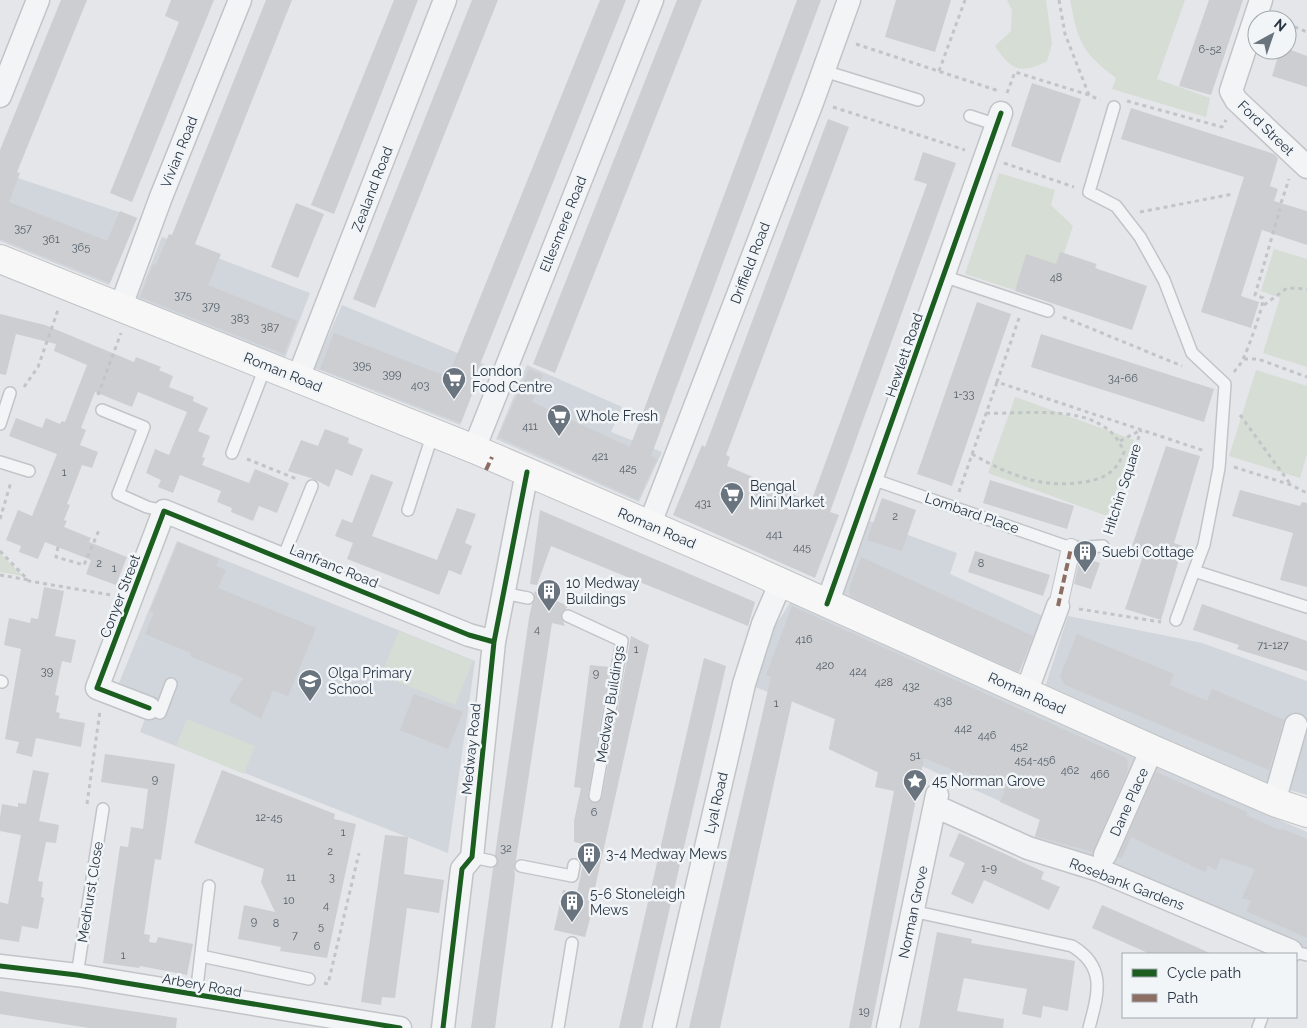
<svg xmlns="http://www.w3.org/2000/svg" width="1307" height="1028" font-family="Raleway,sans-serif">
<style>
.built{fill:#d1d6dc}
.green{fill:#d5ddd4}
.building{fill:#ccced1}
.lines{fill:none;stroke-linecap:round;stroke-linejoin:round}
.service-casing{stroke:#c2c4c7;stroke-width:14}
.pedestrian-casing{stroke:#c2c4c7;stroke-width:20}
.minor-casing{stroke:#c2c4c7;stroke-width:25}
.secondary-casing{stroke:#c2c4c7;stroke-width:30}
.path{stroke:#c1c5c8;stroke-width:3;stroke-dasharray:4 4;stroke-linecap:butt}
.service{stroke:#f3f4f6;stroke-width:11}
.pedestrian{stroke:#f3f4f6;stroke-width:18}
.minor{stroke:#f3f4f6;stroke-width:22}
.secondary{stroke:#f7f7f7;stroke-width:28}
.quiet{stroke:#8d6e63;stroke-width:4;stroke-dasharray:8 4;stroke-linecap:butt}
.cycleway-casing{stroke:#f2f5f8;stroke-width:8}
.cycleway{stroke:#1b5e20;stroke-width:5}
.labels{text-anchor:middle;stroke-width:5;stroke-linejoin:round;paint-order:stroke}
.number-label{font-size:11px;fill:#525d68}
.street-label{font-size:14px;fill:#283644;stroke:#f2f5f8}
.poi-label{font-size:14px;fill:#283644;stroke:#f2f5f8;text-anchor:start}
</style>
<rect width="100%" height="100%" fill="#e4e6e9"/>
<!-- built -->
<path class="built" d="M0,172L137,218L109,285L0,241Z
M162,237L310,293L285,358L137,299Z
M342,305L484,364L460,425L314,368Z
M527,365L622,407L611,432L662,452L639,502L496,439Z
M867,520L957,553L950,574L1045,617L1018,674L840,595Z
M177,541L475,661L448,853L140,732L153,697L119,683Z
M793,598L1028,709L1307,832V951L1034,839L1040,819L886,750L877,772L829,749L835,719L755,687L774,628Z
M1068,616L1202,643L1307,681V795L1268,784L1045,687Z"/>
<!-- green -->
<path class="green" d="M1007,0H1046L1052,44L1047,61C1020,75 1011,70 995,46L1011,31L1012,10Z
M1070,0H1185L1157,79L1210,98L1206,117L1112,89L1116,78C1081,52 1078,41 1070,0Z
M999,173L1055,190L1051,205L1073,226L1064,253L1097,264L1081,312L965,274Z
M1274,249L1307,259V367L1263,353L1280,298L1261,291Z
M1256,370L1307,386V454L1300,478L1229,456Z
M1015,397L1134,440L1107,516L988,473Z
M0,553L23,576L0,572Z
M399,631L473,661L455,705L381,675Z
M187,719L255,746L244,774L176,746Z"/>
<!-- building -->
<path class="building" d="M61,0H87L17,172L20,173L9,202L107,241L120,211L137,218L110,283L0,239V150Z
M171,0H214L132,202L110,193L179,22L165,16Z
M266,0H292L195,244L221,254L208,285L297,321L284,354L140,297L153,264L156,265L169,234L172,235Z
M394,0H418L334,214L311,205Z
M472,0H498L375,308L353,299Z
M600,0H626L479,367L482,368L461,423L320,369L334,333L448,377Z
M677,0H702L555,373L533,364Z
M797,0H821L651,456L657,459L638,500L498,437L529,369L543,375L532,402L630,447Z
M896,0H951L935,52L885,37Z
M1209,0H1243L1211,95L1179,86Z
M1280,50H1291L1307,56V87L1272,76Z
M1032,83L1081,99L1060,163L1011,146Z
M1131,108L1274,154L1278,158L1270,186L1278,189L1274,201L1307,211V245L1262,230L1241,296L1259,302L1251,328L1201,312L1244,177L1121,139Z
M828,119L849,127L726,455L730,457L727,466L811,502L927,184L914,180L923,152L956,163L830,512L839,515L815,578L673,515L702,445L705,447Z
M296,203L324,214L298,278L271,267Z
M1060,252L1096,264L1095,268L1147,286L1132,330L1015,291L1026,254L1056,264Z
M977,302L1011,314L952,486L917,474Z
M0,314L45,325L134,362L136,357L161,367L159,370L173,376L169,387L194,397L193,401L208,408L198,431L210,436L202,457L205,458L202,465L249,483L255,469L289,483L277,513L259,506L253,521L231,512L232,508L217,502L221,491L180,475L173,493L158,487L161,480L146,473L155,449L169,455L187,412L138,392L132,407L95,392L81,428L86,430L80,445L98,452L92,468L82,465L67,504L70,505L64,520L67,521L64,527L91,538L89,542L127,557L116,585L86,574L91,560L45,542L38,559L19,552L21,546L6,540L18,510L32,516L57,454L9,436L16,418L42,428L46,418L60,424L62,421L65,422L87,365L54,351L56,344L16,334L6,375L0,374Z
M1041,334L1214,389L1204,422L1031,367Z
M325,429L349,438L348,443L363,449L352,476L336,469L329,487L314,479L288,471L301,440L318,446Z
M1166,446L1200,456L1174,543L1183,546L1161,620L1125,609L1145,550L1132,546Z
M371,474L393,482L372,536L437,560L457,508L476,514L465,543L472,546L461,575L449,570L439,595L347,559L353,543L335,536L342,519L352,523Z
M990,480L1074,506L1067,529L983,503Z
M1240,490L1300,506L1302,502L1307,503V587L1280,580L1293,533L1232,516Z
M882,498L916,510L902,551L867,540Z
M540,510L755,602L748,626L551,546L537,585L530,584Z
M178,542L219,559L216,566L226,570L218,588L316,628L288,696L273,690L261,719L229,701L243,678L190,656L191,653L145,634L154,613L150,611Z
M975,551L1050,575L1043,596L968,572Z
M861,557L1033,636L1019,672L850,596L849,589Z
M1080,557L1100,563L1091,589L1074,584Z
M44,587L64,591L55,636L76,640L71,663L62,661L55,695L59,696L56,712L60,713L59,718L85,723L81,747L36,738L32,757L16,753L19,742L5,739L21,649L4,645L9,618L30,623L31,618L38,619Z
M534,591L568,606L561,616L565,626L552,623L516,860L514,865L515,876L495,1028H471L493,868L498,862L495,855L529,618L532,604L535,599Z
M1202,604L1307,641V671L1237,649L1239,645L1193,630Z
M792,606L1127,758L1128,770L1093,852L1035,836L1040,820L1000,802L1005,791L964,771L963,774L924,758L871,1028H849L894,791L875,787L878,772L829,749L835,719L792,701L720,1028H689L771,677L766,675Z
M1077,634L1174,674L1170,685L1207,701L1212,689L1284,720L1269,770L1065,685L1060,676Z
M631,636L649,645L593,897H596L585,937L554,930L563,890L577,893L587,845L574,842V821L581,788L574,787L590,665L610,667L588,795L590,801L594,803L600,801L602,797Z
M704,658L726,666L642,1028H619Z
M414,694L463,712L448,749L400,730Z
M105,754L175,764L161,860L155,859L144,934L150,935L149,942L156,943L158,937L193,944L187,975L140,966L139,968L103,963L120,846L128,847L131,827L143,829L148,789L101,782Z
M33,770L49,773L39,821L59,825L56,843L46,842L38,881L43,882L41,897L44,898L38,929L22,926L19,942L0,939V902L8,904L21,835L0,831V818L2,804L18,807V803L26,804Z
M222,770L335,814L334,819L356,824L327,958L280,951L281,947L238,939L244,905L275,912L261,882L264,869L194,843Z
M1156,772L1247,812L1246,815L1279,830L1283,829L1307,839V938L1246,911L1251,901L1242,898L1255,869L1221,858L1216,870L1208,866L1205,872L1131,837L1122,858L1118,857Z
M959,833L1044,872L1041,879L1060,887L1049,910L984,880L973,904L951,894L965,863L949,856Z
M385,835L408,837L404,874L444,880L439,913L407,908L395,998L382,997L381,1005L361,1002Z
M1102,905L1118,912L1212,954H1150L1092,928Z
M937,932L972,939L971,943L1075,961L1068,1011L1043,1006L1041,1018L1022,1014L1027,989L964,978L957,1011L1004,1019L1003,1028H919Z
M0,991L177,1018L176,1028H89L0,1014Z"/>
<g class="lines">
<!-- service casing -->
<g class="service-casing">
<path id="service" d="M824,71L918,100
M1114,107L1089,192L1116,206L1140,237L1164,280L1192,353L1225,384L1219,468L1204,545L1194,571L1307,607
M970,116L997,125
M943,276L1048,311
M102,410L144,427L118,494L147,507L164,511
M0,424L10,393
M232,453L266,365
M0,462L29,471
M872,479L1071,548L1103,546
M408,510L433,433
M283,558L312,486
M503,593L528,598
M568,616L622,641L595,796
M1176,620L1194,571
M0,681L2,682
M149,708L160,713L171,684
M472,857L491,861
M521,866L572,876L574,865
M912,911L1072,946C1107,967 1098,994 1089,1028
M1289,954L1291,951L1307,955
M201,956L309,979
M77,975L103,809
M196,995L209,886
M558,1028L572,943
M1258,1028L1262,1017"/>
</g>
<!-- pedestrian casing -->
<g class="pedestrian-casing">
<path id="pedestrian" d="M1058,606L1071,548"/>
</g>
<!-- minor casing -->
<g class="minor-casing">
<path id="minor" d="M1261,0L1231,91L1236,100L1307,167
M0,96L38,0
M121,306L161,197L240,0
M298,378L445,0
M474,449L652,0
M649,526L813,100L849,0
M827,604L1001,113
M1026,693L1058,606
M149,708L97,688L164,511L469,635L494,642
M1274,802L1296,725
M935,806L1028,848L1099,870L1291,951
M1105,855L1152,749
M0,966L77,975L400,1028
M443,1028L462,869L472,857L494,642L527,472
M664,1028L744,684L763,624L781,582
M888,1028L937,795"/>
</g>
<!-- secondary casing -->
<g class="secondary-casing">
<path id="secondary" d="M0,259L474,449L738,563L1152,749L1274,802L1307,813"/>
</g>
<!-- path -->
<path class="path" d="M1059,0L1065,34L1089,95L1100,100
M1287,24L1307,32
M856,44L999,91
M939,71L965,0
M1007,93L1015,72L1089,95
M1127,101L1222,127L1226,120
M833,107L965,150
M1004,163L1074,187
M1281,203L1289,179
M1140,212L1233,194
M1264,305L1287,288L1307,289
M1063,317L1182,366
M1019,318L997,382L1205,451
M1244,359H1258L1307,377
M1234,372C1237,368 1241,364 1243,359C1247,352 1264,305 1263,298L1255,295L1280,209
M24,387L38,367L59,307
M98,395L121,333
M1240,415L1291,485
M1120,441L1141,430
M972,454C1009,475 1042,489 1084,482C1105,479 1117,471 1124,452C1104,400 1030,415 986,413
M247,459L299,480
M1234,467L1291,485L1307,493
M959,492L997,382
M0,519L11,482
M1108,531L1141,430
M58,547L56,557L84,565L99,530
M0,551L29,581L111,595
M0,575L29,580
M1079,609L1161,622
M87,804L100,711
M324,983L328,984L359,853"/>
<!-- service -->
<use href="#service" class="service"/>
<!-- pedestrian -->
<use href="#pedestrian" class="pedestrian"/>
<!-- minor -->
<use href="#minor" class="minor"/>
<!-- secondary -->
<use href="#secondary" class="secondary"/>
<!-- quiet -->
<path class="quiet" d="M486,470L492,457
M1058,606L1071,548"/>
<!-- cycleway casing -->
<g class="cycleway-casing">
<path id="cycleway" d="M827,604L1001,113
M149,708L97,688L164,511L469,635L494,642
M0,966L77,975L400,1028
M443,1028L462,869L472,857L494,642L527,472"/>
</g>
<!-- cycleway -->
<use href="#cycleway" class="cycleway"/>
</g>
<!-- icons -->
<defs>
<g id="supermarket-pin" transform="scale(1.25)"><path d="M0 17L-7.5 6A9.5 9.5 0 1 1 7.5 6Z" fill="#6a747e" stroke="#f2f5f8"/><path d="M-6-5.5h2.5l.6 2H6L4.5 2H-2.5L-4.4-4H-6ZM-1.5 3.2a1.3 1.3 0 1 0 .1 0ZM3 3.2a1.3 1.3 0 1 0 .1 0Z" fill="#fff"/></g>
<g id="building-pin" transform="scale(1.25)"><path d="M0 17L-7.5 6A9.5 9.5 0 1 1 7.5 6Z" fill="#6a747e" stroke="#f2f5f8"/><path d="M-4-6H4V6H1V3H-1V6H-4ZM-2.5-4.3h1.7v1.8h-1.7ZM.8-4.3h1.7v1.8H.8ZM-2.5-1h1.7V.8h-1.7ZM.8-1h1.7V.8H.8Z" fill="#fff"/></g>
<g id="school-pin" transform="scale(1.25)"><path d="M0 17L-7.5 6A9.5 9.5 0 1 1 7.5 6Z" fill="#6a747e" stroke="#f2f5f8"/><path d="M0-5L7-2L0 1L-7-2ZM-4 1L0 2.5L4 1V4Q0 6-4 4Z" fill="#fff"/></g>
<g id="sight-pin" transform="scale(1.25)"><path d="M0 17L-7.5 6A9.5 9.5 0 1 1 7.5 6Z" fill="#6a747e" stroke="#f2f5f8"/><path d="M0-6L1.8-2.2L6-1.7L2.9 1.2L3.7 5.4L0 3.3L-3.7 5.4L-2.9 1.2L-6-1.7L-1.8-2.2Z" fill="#fff"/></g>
</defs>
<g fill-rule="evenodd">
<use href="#supermarket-pin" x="454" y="379"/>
<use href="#supermarket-pin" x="559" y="416"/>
<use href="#supermarket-pin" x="732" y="494"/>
<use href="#building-pin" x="1085" y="552"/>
<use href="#building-pin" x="549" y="591"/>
<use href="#school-pin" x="310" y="681"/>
<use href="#sight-pin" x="915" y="781"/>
<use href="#building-pin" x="589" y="854"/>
<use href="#building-pin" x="572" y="902"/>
</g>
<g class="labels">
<!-- number labels -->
<g class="number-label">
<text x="1210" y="53">6-52</text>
<text x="23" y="232">357</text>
<text x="51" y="243">361</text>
<text x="81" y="251">365</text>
<text x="1056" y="281">48</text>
<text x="183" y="299">375</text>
<text x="211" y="310">379</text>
<text x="240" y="322">383</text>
<text x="270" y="331">387</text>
<text x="362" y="369">395</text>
<text x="392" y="378">399</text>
<text x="1123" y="382">34-66</text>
<text x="420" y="389">403</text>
<text x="964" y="398">1-33</text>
<text x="530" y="430">411</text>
<text x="600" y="460">421</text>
<text x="628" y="472">425</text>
<text x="64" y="476">1</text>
<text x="703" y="507">431</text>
<text x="895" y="520">2</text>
<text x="774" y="538">441</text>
<text x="802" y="551">445</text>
<text x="99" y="567">2</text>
<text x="981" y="567">8</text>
<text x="114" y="572">1</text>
<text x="537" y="633">4</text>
<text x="804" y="643">416</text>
<text x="1273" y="649">71-127</text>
<text x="636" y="653">1</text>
<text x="825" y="669">420</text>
<text x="47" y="675">39</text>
<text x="858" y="675">424</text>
<text x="596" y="677">9</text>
<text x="884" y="686">428</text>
<text x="911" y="690">432</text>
<text x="943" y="705">438</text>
<text x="776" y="707">1</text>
<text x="963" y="732">442</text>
<text x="987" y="739">446</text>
<text x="1019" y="750">452</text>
<text x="915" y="759">51</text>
<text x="1035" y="764">454-456</text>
<text x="1070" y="774">462</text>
<text x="1100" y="778">466</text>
<text x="155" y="783">9</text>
<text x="594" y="816">6</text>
<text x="269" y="821">12-45</text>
<text x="343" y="836">1</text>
<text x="506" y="852">32</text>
<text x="330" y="855">2</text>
<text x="989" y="872">1-9</text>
<text x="291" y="881">11</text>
<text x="332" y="881">3</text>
<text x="289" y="904">10</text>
<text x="326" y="909">4</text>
<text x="254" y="925">9</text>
<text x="276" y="927">8</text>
<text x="321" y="930">5</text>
<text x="295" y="939">7</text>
<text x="317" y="950">6</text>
<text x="123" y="959">1</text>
<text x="864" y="1015">19</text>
</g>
<!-- street labels -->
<g class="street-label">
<text transform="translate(1266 128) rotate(44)" y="5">Ford Street</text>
<text transform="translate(179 152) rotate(-68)" y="5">Vivian Road</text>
<text transform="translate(372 189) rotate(-69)" y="5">Zealand Road</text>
<text transform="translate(563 224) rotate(-68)" y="5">Ellesmere Road</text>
<text transform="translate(750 263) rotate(-69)" y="5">Driffield Road</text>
<text transform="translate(904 355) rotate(-71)" y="5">Hewlett Road</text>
<text transform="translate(283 372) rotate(22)" y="5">Roman Road</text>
<text transform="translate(1122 489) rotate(-72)" y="5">Hitchin Square</text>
<text transform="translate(972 513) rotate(19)" y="5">Lombard Place</text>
<text transform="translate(657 528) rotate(23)" y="5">Roman Road</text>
<text transform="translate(334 566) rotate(22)" y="5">Lanfranc Road</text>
<text transform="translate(120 596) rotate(-69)" y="5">Conyer Street</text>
<text transform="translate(1027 693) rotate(24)" y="5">Roman Road</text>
<text transform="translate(610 704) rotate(-81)" y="5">Medway Buildings</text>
<text transform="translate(471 749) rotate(-84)" y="5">Medway Road</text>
<text transform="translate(1129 802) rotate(-66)" y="5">Dane Place</text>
<text transform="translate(716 803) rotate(-77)" y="5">Lyal Road</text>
<text transform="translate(1127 884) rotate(21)" y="5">Rosebank Gardens</text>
<text transform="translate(90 892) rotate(-81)" y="5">Medhurst Close</text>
<text transform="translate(913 912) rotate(-78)" y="5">Norman Grove</text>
<text transform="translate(202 985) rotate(10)" y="5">Arbery Road</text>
</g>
<!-- poi labels -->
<g class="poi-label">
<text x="472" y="376">London<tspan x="472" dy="16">Food Centre</tspan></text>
<text x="576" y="421">Whole Fresh</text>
<text x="750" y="491">Bengal<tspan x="750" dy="16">Mini Market</tspan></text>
<text x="1102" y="557">Suebi Cottage</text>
<text x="566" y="588">10 Medway<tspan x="566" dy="16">Buildings</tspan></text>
<text x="328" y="678">Olga Primary<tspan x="328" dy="16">School</tspan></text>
<text x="932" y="786">45 Norman Grove</text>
<text x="606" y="859">3-4 Medway Mews</text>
<text x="590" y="899">5-6 Stoneleigh<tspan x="590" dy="16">Mews</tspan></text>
</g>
</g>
<!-- legend -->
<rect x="1122" y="953" width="175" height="65" fill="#f2f5f8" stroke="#a1a9b0"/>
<rect x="1132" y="969" width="25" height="8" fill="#1b5e20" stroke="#a1a9b0"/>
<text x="1167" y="978" font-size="15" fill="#283644">Cycle path</text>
<rect x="1132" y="994" width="25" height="8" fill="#8d6e63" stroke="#a1a9b0"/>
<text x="1167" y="1003" font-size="15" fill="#283644">Path</text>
<!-- north arrow -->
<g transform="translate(1272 35) rotate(40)"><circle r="24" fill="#f2f5f8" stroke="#a1a9b0"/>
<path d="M0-4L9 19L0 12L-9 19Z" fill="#6a747e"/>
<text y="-8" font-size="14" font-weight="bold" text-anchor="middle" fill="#283644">N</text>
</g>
</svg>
